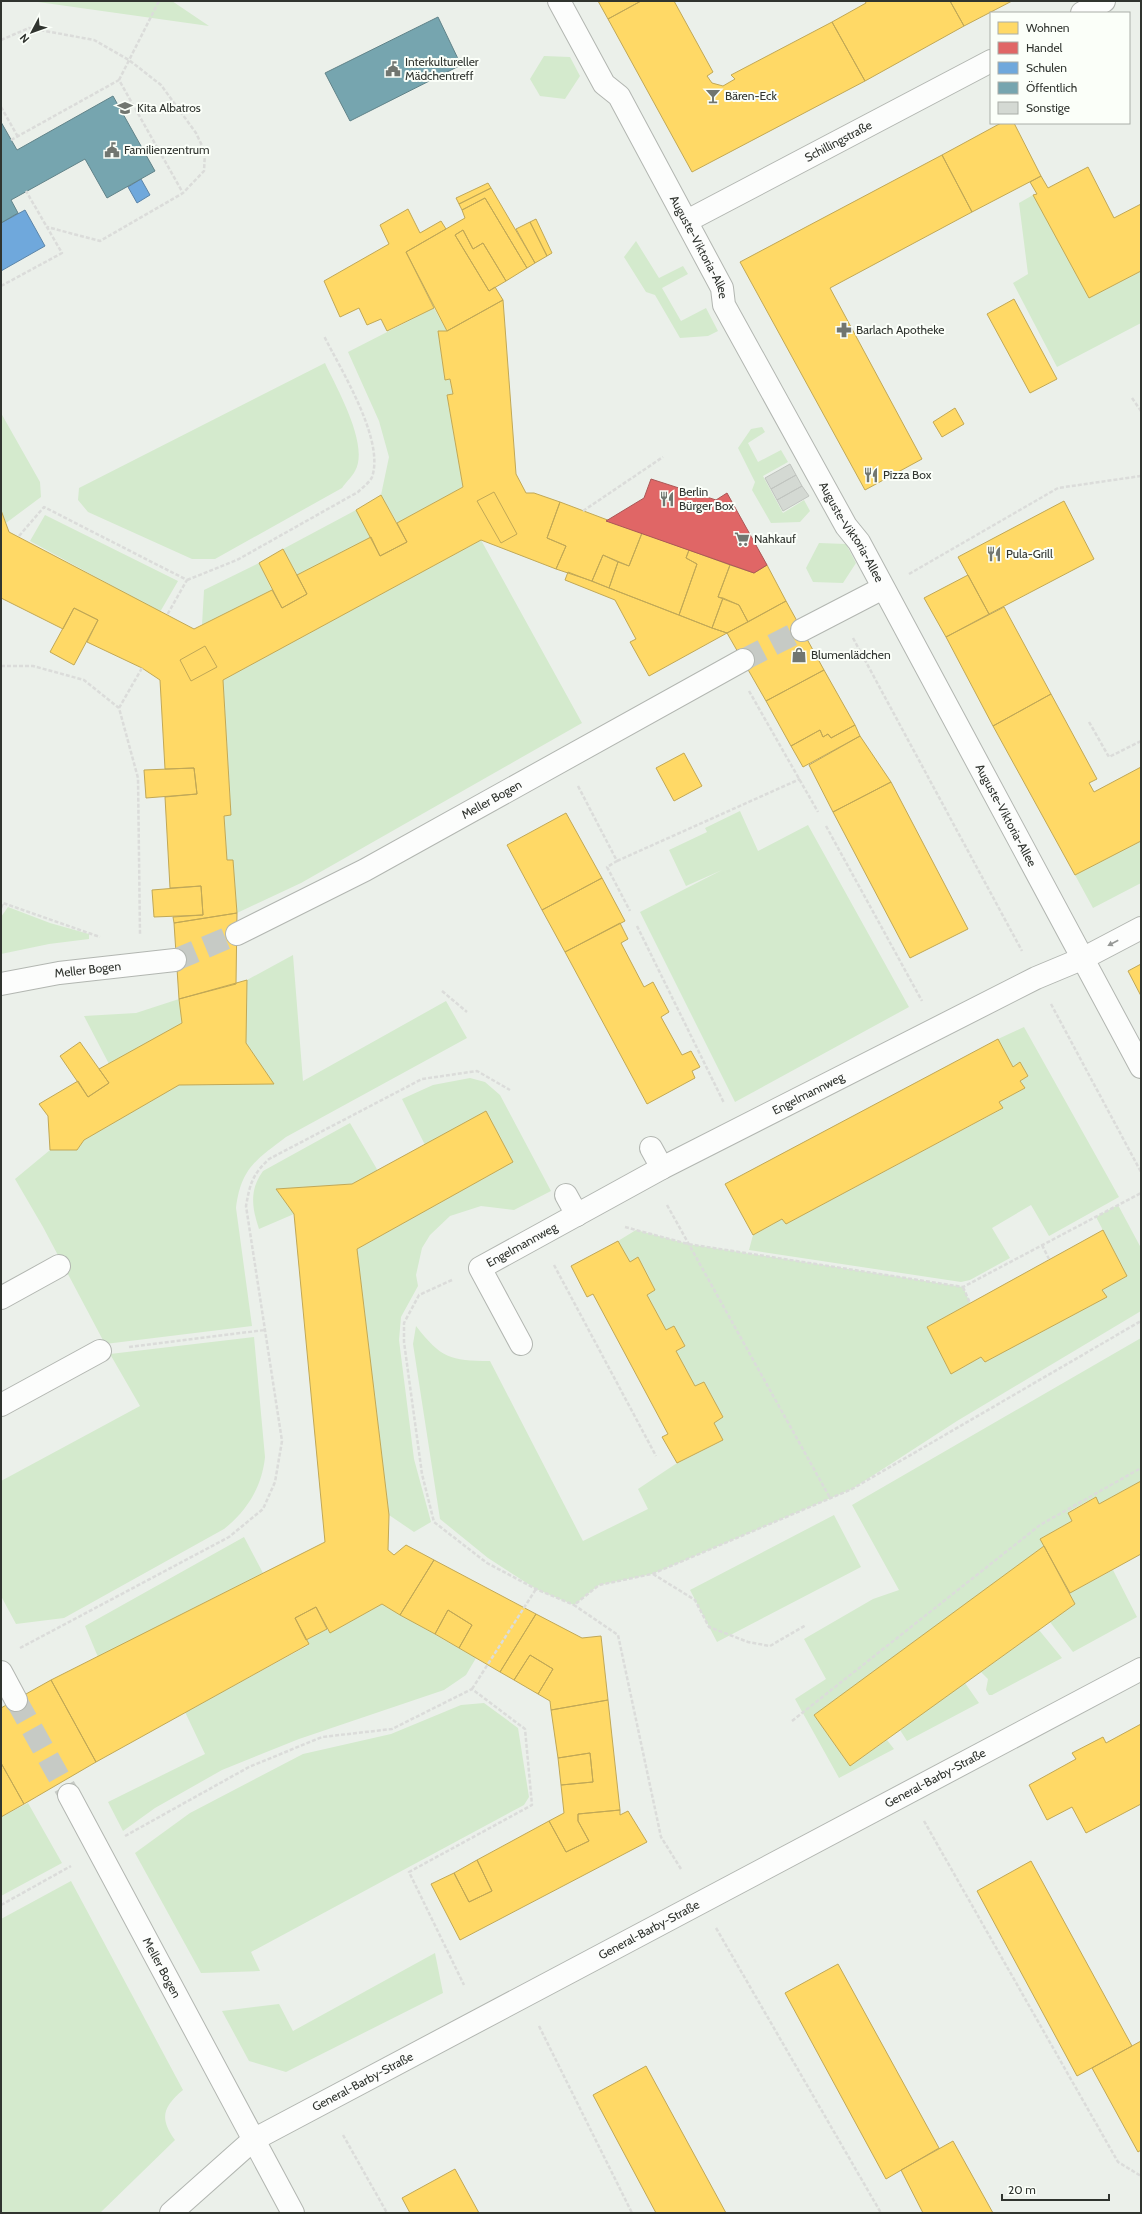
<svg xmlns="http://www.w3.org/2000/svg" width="1142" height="2214" font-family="Cabin,sans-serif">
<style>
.green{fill:#d4eacd}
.homes{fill:#ffd966;stroke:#c1a856}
.shops{fill:#e06666;stroke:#ab5756}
.schools{fill:#6fa8dc;stroke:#5c85a8}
.public{fill:#76a5af;stroke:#618389}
.building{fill:#d4d9d3;stroke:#c0c4bf}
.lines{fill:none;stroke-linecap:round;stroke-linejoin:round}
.minor-tunnel{stroke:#c6cac5;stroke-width:22;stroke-dasharray:22 11;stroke-linecap:butt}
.minor-casing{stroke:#b2b6b1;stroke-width:24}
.path{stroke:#dbdcda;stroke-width:2.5;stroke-dasharray:4 2;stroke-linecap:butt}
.minor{stroke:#fcfdfc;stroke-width:22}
.oneway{fill:#969896}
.labels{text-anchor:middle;stroke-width:4;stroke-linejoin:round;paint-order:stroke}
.poi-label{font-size:12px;fill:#30342f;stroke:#fbfff9;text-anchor:start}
.street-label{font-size:12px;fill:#30342f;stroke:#fbfff9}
</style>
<rect width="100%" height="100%" fill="#ebf0ea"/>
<!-- green -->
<path class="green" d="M31,1H172L209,26Z
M544,56L570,57L580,76L565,99L540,96L530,79Z
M1033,195L1089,298L1141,271V323L1057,367L1013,283L1028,274L1019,203Z
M636,241L659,278L683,266L688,274L662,288L681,321L706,308L718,331L708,336L680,338L655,295L646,292L624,257Z
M434,308L447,331H438L445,380L450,379L453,394L447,395L463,487L397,523L381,495L389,457L379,421L348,352Z
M325,363C336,387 370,445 355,471C352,477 346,482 342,488L215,559H192L88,512L78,500L79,488Z
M1,413L40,482L41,497L6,523L1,510Z
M762,427L765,432L748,443L758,462L781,450L788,462L763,476L783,513L804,500L810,511L800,522L771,523L752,490L755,482L738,448L751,429Z
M356,510L371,537L297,575L283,549Z
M45,515L178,581L160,612L30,541Z
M481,540L582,723L301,883L237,913L233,861L227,860L224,816L231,815L223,680Z
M819,543L846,544L856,563L843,583L813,582L806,568Z
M259,563L272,590L202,625L204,590Z
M740,811L758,851L808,825L909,1007L735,1102L640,912L722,870L686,886L669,850L707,832L705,828Z
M1141,841V883L1093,908L1075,875Z
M8,907L50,923L89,934V939L49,944L1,954V917Z
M293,955L303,1081L446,1001L467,1038L286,1137C256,1160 241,1168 236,1208L252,1326L105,1344L43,1227L15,1179L50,1150H77L84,1140L179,1085L273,1084L246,1043L247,980Z
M179,999L182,1023L109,1064L84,1016L136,1013Z
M1024,1027L1119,1197L1049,1236L1031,1205L992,1228L1010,1258L970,1280L961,1282L749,1250L753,1235L782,1219L786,1224L1002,1109L999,1102L1024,1088L1020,1081L1028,1076L1020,1062L1013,1067L998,1039Z
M470,1078L485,1082L500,1095L551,1191L514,1210L481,1206L450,1216L430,1235L422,1248L416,1275L418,1286L401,1317L399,1340L414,1459L431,1522L414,1532L389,1515L357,1249L513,1162L486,1111L425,1145L402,1099L433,1085Z
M350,1123L378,1171L352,1184L277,1189L294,1214L259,1229C252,1208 249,1190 263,1171Z
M1118,1205L1141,1248V1311L957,1421L852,1489L652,1574L599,1585L574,1605L536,1589L488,1558L440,1519L413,1344L416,1326C441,1358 450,1361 490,1361L583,1541L648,1509L638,1489L677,1463L723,1440L714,1423L723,1417L704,1382L695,1386L676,1351L685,1346L674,1326L666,1330L647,1295L655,1290L638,1258L630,1262L618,1241L636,1230L688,1244L963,1287L970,1303L927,1327L951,1374L981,1357L985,1362L1107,1297L1102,1290L1127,1276L1096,1217Z
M254,1337L265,1457C262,1486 248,1510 224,1529L64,1618L16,1624L1,1596V1481L140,1406L110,1354Z
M1141,1338V1481L1099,1504L1095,1497L1068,1512L1072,1521L1040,1539L1044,1546L814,1715L850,1766L887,1740L894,1749L839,1778L795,1699L826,1679L804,1639L873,1599L899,1590L852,1505Z
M834,1515L861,1567L717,1642L690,1590Z
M244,1537L263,1573L98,1657L85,1626Z
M1113,1570L1137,1617L1073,1652L1050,1622L1075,1604L1070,1593Z
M382,1604L476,1658L466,1675L444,1690L299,1739L222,1770L155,1808L123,1831L108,1802L205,1754L185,1712L309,1645L306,1640L327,1629L330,1633Z
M1039,1630L1062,1658L992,1695H989L986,1690L988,1679L981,1672Z
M965,1683L979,1703L907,1741L900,1730Z
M484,1703L518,1728L529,1797L524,1805L251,1952L260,1971L201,1973L135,1853L190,1813L303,1754L391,1734L461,1705Z
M28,1803L62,1863L1,1896V1817Z
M71,1881L183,2090C163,2107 159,2118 175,2140L100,2213H1V1919Z
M435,1953L443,1993L286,2072L249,2061L222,2011L279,2004L293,2031Z"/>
<!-- homes -->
<path class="homes" d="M598,1H641L608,19Z
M641,1H674L713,72L707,76L712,83L723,86L735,79L731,75L832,22L865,81L692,172L608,19Z
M865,1H950L964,26L865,81L832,22L866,3Z
M950,1H1012L964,26Z
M1001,123H1014L1041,176L972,212L942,155Z
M942,155L972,212L830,288L922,459L865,490L740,262Z
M1088,167L1114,218L1141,204V271L1089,298L1033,195L1037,194L1030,182L1041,176L1048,188Z
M488,183L491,188L459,204L456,198Z
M491,188L535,263L527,268L485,198L462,210L459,204Z
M485,198L527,268L506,281L483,243L473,249L463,230L455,235L489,291L495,287L503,300L447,331L406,252L465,218L462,210Z
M408,209L420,233L441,221L446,229L406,252L434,308L387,331L381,319L367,325L359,308L340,317L324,281L389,244L380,225Z
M536,219L552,253L547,256L530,222Z
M530,222L547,256L535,263L516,229Z
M463,230L473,249L483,243L506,281L489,291L455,235Z
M1014,299L1057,379L1030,393L987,314Z
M503,300L516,474L526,493H534L560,502L547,538L566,546L556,569L481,540L223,680L231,815L224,816L227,860H233L237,913L174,923L173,917L203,915L201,886L170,888L165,797L197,794L194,768L165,769L160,680L142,668L87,642L98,620L74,608L63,629L1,598V510L9,532L194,629L272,590L282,608L307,594L297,575L371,537L380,556L407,542L397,523L463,487L447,395L453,394L450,379L445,380L438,331H447Z
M955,408L964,424L942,437L933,422Z
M494,492L517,534L501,543L477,501Z
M381,495L407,542L380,556L356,510Z
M1064,501L1094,559L989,614L958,557Z
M560,502L642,533L629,566L603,555L592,581L556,569L566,546L547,538Z
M642,533L689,550L686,558L697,564L679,615L609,588L618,562L629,566Z
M283,549L307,594L282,608L259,563Z
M689,550L730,565L718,597L723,598L712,628L679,615L697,564L686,558Z
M603,555L618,562L609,588L592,581Z
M730,565L754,573L767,565L786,601L748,622L739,605L718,597Z
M568,572L712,628L727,633L649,676L630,642L636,639L615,600L565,580Z
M968,575L989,614L946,637L924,598Z
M723,598L739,605L748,622L727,633L712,628Z
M786,601L824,670L766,701L727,633Z
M1004,607L1051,694L993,726L946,637Z
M74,608L98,620L74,665L50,652Z
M205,646L217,667L191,681L180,660Z
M824,670L855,725L831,738L828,734L823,737L820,730L791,746L766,701Z
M1051,694L1097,779L1089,783L1094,792L1141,767V841L1075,875L993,726Z
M855,725L860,736L803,767L791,746L820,730L823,737L828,734L831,738Z
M860,736L891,782L833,812L809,765Z
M684,753L702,786L674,801L656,768Z
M194,768L197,794L146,798L144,770Z
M891,782L968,929L910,958L833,812Z
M566,813L602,878L542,910L507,845Z
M602,878L625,921L565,952L542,910Z
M201,886L203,915L154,917L152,890Z
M237,913L236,984L179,999L174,923Z
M620,923L628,939L621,943L644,987L653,982L669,1012L661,1017L682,1055L691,1051L700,1067L692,1071L695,1078L647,1104L565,952Z
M1141,964V996L1128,971Z
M247,980L246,1043L274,1084L179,1085L84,1140L77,1150H50L48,1116L39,1104L78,1081L88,1097L109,1083L99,1069L182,1023L179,999Z
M998,1039L1013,1067L1020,1062L1028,1076L1020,1081L1025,1088L999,1102L1003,1108L786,1224L782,1219L753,1235L725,1184Z
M80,1042L109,1083L88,1097L60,1056Z
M486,1111L513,1162L357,1249L389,1515L388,1550L394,1555L406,1545L434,1560L400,1615L382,1604L330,1633L316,1607L295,1618L309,1644L96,1762L51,1680L325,1542L294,1214L276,1189L352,1184Z
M1103,1230L1127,1276L1102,1290L1107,1297L985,1362L981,1357L951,1374L927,1327Z
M618,1241L630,1262L638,1257L655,1290L647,1295L666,1330L674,1326L685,1346L676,1351L695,1386L704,1382L723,1417L714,1423L723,1440L677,1463L662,1437L668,1434L593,1294L587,1297L571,1266Z
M1141,1481V1554L1070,1593L1040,1539L1072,1521L1068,1513L1096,1497L1099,1504Z
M1044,1546L1075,1604L850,1766L814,1715Z
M434,1560L536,1614L500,1672L459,1648L472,1625L448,1610L435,1634L400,1615Z
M316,1607L327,1629L306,1640L295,1618Z
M448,1610L472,1625L459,1648L435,1634Z
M536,1614L582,1638L601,1636L608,1700L551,1710L550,1701L538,1694L553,1669L530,1655L514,1680L500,1672Z
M530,1655L553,1669L538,1694L514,1680Z
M51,1680L96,1762L24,1804L1,1763V1708Z
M608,1700L620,1810L578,1814V1821L589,1841L566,1852L549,1821L564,1813L561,1785L593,1782L590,1753L558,1758L551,1710Z
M1141,1724V1804L1086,1833L1072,1807L1047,1820L1029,1785L1076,1759L1072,1753L1103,1737L1106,1743Z
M590,1753L593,1782L561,1785L558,1758Z
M1,1763L24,1804L1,1817Z
M620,1810V1815L628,1811L647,1842L460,1940L431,1884L454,1873L469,1902L492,1891L477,1860L549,1821L566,1852L589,1841L578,1821V1814Z
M477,1860L492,1891L469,1902L454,1873Z
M1031,1861L1132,2046L1077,2076L977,1891Z
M838,1964L939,2148L886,2179L785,1993Z
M1141,2041V2150L1138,2152L1092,2068Z
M646,2066L726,2213H656L618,2142L593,2095Z
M953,2141L993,2213H923L901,2170Z
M455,2169L479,2213H410L402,2198Z"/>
<!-- shops -->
<path class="shops" d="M651,479L716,500L727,493L767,565L754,573L606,521L644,498Z"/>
<!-- schools -->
<path class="schools" d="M141,179L150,195L137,203L128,187Z
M25,210L45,246L1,271V223Z"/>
<!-- public -->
<path class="public" d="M438,17L461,65L350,121L325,73Z
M113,96L155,171L107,198L85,159L11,200L18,213L1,223V122L17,150Z"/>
<!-- building -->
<path class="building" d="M790,464L796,475L771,489L765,478Z
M796,475L802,486L777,500L771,489Z
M802,486L809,496L783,511L777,500Z"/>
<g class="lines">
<!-- minor-tunnel -->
<path class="minor-tunnel" d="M743,660L802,630
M175,960L237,934
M16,1700L69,1795"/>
<!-- minor casing -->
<g class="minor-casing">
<g id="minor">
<path id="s1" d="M559,1L604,84L619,96L722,288L724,305L846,526L859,542L1141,1067"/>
<path d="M1082,13L1104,1"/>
<path id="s2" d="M687,221L991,61"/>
<path d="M802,630L883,588"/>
<path id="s3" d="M237,934L365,870L743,660"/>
<path id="s4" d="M1,984L59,973L175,960"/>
<path d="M651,1148L662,1168"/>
<path d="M566,1195L577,1215"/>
<path d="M1,1298L59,1266"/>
<path id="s5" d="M521,1344L480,1268L662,1168L1036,978L1084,958L1141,928"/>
<path d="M1,1405L100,1351"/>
<path d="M1,1672L16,1700"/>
<path id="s6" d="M69,1795L293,2213"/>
<path id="s7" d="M171,2213L253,2140L1141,1669"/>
</g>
</g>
<!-- path -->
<path class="path" d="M1,40L29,28L94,40L129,60L161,85L196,133L205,152L204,171L183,193
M119,80L159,1
M1,107L18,137
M11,140L119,80L183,193L100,241L47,227
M1,286L62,253L26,191
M1132,398L1141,411
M583,511L663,457
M19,536L44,507L187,580L167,615
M909,574L1058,488L1141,476
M187,580L237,560L358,492C362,488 370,482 372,477C385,440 341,370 324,336
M853,638L1022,951
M1,666H33L84,680L119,708L138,778L140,934
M749,691L818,812
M119,708L142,668
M1089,722L1109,757L1141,741
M578,786L617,861L607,867L630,911
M826,826L922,1001
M617,861L800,779
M1,908L3,903L100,937
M637,926L724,1103
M442,991L467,1012
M1051,1004L1141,1172
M667,1205L830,1498
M625,1227L688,1244L963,1287L1141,1193
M1042,1245L1049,1259
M554,1265L656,1456
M452,1280L419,1295L404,1323V1342L422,1474L434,1522L487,1563L536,1589L574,1605
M963,1287L970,1303
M129,1347L265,1330
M653,1574L695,1600L709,1627L748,1642L770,1646L806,1625
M20,1648L229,1537L263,1509L275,1482L282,1441L246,1206C250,1184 252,1175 269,1159L422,1079L477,1071L510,1090
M472,1689L536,1589
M792,1721L1040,1525L1141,1468
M924,1821L1118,2162L1141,2176
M125,1836L249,1767L322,1737L392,1729L472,1689L525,1729L532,1805L409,1872L464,1985
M681,1869L661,1837L618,1635L574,1605L599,1585L652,1574L852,1489L1141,1321
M1,1905L71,1866
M716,1928L881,2213
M539,2026L632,2213
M343,2135L387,2213"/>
<!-- minor -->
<use href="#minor" class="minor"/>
</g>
<!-- one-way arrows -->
<defs><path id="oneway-solid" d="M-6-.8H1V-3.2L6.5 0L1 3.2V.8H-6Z"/></defs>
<use class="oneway" href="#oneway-solid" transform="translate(1113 943) rotate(152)"/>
<!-- icons -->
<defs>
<g id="civic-bare" transform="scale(1.2)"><path d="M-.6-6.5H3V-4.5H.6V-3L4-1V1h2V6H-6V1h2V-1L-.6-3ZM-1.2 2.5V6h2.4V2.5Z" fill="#717670" stroke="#fbfff9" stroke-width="2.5" paint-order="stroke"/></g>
<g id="bar-bare" transform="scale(1.2)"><path d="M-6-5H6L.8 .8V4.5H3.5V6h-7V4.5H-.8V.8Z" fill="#717670" stroke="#fbfff9" stroke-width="2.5" paint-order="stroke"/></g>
<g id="school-bare" transform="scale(1.2)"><path d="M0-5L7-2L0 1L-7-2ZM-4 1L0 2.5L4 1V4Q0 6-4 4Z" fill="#717670" stroke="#fbfff9" stroke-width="2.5" paint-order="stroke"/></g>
<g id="pharmacy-bare" transform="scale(1.2)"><path d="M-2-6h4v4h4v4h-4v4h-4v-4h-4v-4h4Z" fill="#717670" stroke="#fbfff9" stroke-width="2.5" paint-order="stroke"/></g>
<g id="restaurant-bare" transform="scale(1.2)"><path d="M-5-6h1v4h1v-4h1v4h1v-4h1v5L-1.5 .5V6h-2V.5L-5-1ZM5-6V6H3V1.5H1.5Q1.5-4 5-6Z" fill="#717670" stroke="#fbfff9" stroke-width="2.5" paint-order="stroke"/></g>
<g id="supermarket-bare" transform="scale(1.2)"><path d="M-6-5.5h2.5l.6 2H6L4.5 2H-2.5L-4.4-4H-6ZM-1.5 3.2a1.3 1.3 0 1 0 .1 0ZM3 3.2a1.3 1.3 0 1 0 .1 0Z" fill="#717670" stroke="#fbfff9" stroke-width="2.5" paint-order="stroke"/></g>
<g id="shop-bare" transform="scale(1.2)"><path d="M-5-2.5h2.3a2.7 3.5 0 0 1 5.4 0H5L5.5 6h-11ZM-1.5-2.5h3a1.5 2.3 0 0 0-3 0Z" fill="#717670" stroke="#fbfff9" stroke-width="2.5" paint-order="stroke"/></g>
</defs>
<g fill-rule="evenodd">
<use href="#civic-bare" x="393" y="69"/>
<use href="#bar-bare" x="713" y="96"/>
<use href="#school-bare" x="125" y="108"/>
<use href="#civic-bare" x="112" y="150"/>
<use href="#pharmacy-bare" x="844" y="330"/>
<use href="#restaurant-bare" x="871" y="475"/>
<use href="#restaurant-bare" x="667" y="499"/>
<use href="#supermarket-bare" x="742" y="539"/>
<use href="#restaurant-bare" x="994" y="554"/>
<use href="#shop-bare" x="799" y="655"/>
</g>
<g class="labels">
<!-- poi labels -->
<g class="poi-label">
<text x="405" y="66">Interkultureller<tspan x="405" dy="14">Mädchentreff</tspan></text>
<text x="725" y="100">Bären-Eck</text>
<text x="137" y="112">Kita Albatros</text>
<text x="124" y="154">Familienzentrum</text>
<text x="856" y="334">Barlach Apotheke</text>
<text x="883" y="479">Pizza Box</text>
<text x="679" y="496">Berlin<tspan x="679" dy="14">Bürger Box</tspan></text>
<text x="754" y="543">Nahkauf</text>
<text x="1006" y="558">Pula-Grill</text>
<text x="811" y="659">Blumenlädchen</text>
</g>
<!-- street labels -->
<g class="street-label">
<text dy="4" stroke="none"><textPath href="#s2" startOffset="171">Schillingstraße</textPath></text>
<text dy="4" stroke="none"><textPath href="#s1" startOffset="285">Auguste-Viktoria-Allee</textPath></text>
<text dy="4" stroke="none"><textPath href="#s1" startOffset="609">Auguste-Viktoria-Allee</textPath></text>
<text dy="4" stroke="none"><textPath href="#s3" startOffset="288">Meller Bogen</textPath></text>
<text dy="4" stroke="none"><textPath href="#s1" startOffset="932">Auguste-Viktoria-Allee</textPath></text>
<text dy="4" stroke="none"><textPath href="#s4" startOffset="88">Meller Bogen</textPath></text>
<text dy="4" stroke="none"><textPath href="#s5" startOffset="458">Engelmannweg</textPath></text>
<text dy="4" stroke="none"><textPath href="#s5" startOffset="134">Engelmannweg</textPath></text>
<text dy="4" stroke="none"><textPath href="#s7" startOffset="882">General-Barby-Straße</textPath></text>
<text dy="4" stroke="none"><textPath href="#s7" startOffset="558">General-Barby-Straße</textPath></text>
<text dy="4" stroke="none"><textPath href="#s6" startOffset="196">Meller Bogen</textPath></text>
<text dy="4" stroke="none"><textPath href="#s7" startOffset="234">General-Barby-Straße</textPath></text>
</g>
</g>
<!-- border -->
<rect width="1142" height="2214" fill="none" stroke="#30342f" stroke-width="4"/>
<!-- legend -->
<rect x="990" y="12" width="140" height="112" fill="#fbfff9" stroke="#aaaea8"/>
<rect x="998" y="22" width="20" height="12" fill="#ffd966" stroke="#aaaea8"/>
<text x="1026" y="32" font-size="12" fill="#30342f">Wohnen</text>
<rect x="998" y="42" width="20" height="12" fill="#e06666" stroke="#aaaea8"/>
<text x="1026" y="52" font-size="12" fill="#30342f">Handel</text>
<rect x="998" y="62" width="20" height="12" fill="#6fa8dc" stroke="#aaaea8"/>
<text x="1026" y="72" font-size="12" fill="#30342f">Schulen</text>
<rect x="998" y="82" width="20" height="12" fill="#76a5af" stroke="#aaaea8"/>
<text x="1026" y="92" font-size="12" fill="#30342f">Öffentlich</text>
<rect x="998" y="102" width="20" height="12" fill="#d4d9d3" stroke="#aaaea8"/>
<text x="1026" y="112" font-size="12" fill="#30342f">Sonstige</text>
<!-- north arrow -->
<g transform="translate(32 32) rotate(229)" stroke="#fbfff9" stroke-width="3" paint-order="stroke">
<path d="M0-3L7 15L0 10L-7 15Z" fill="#30342f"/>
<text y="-6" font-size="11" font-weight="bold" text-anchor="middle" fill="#30342f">N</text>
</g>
<!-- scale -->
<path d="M1002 2194v6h107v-6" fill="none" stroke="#30342f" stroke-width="2"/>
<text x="1008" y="2194" font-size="12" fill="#30342f" stroke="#fbfff9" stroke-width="3" paint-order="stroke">20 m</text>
</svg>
